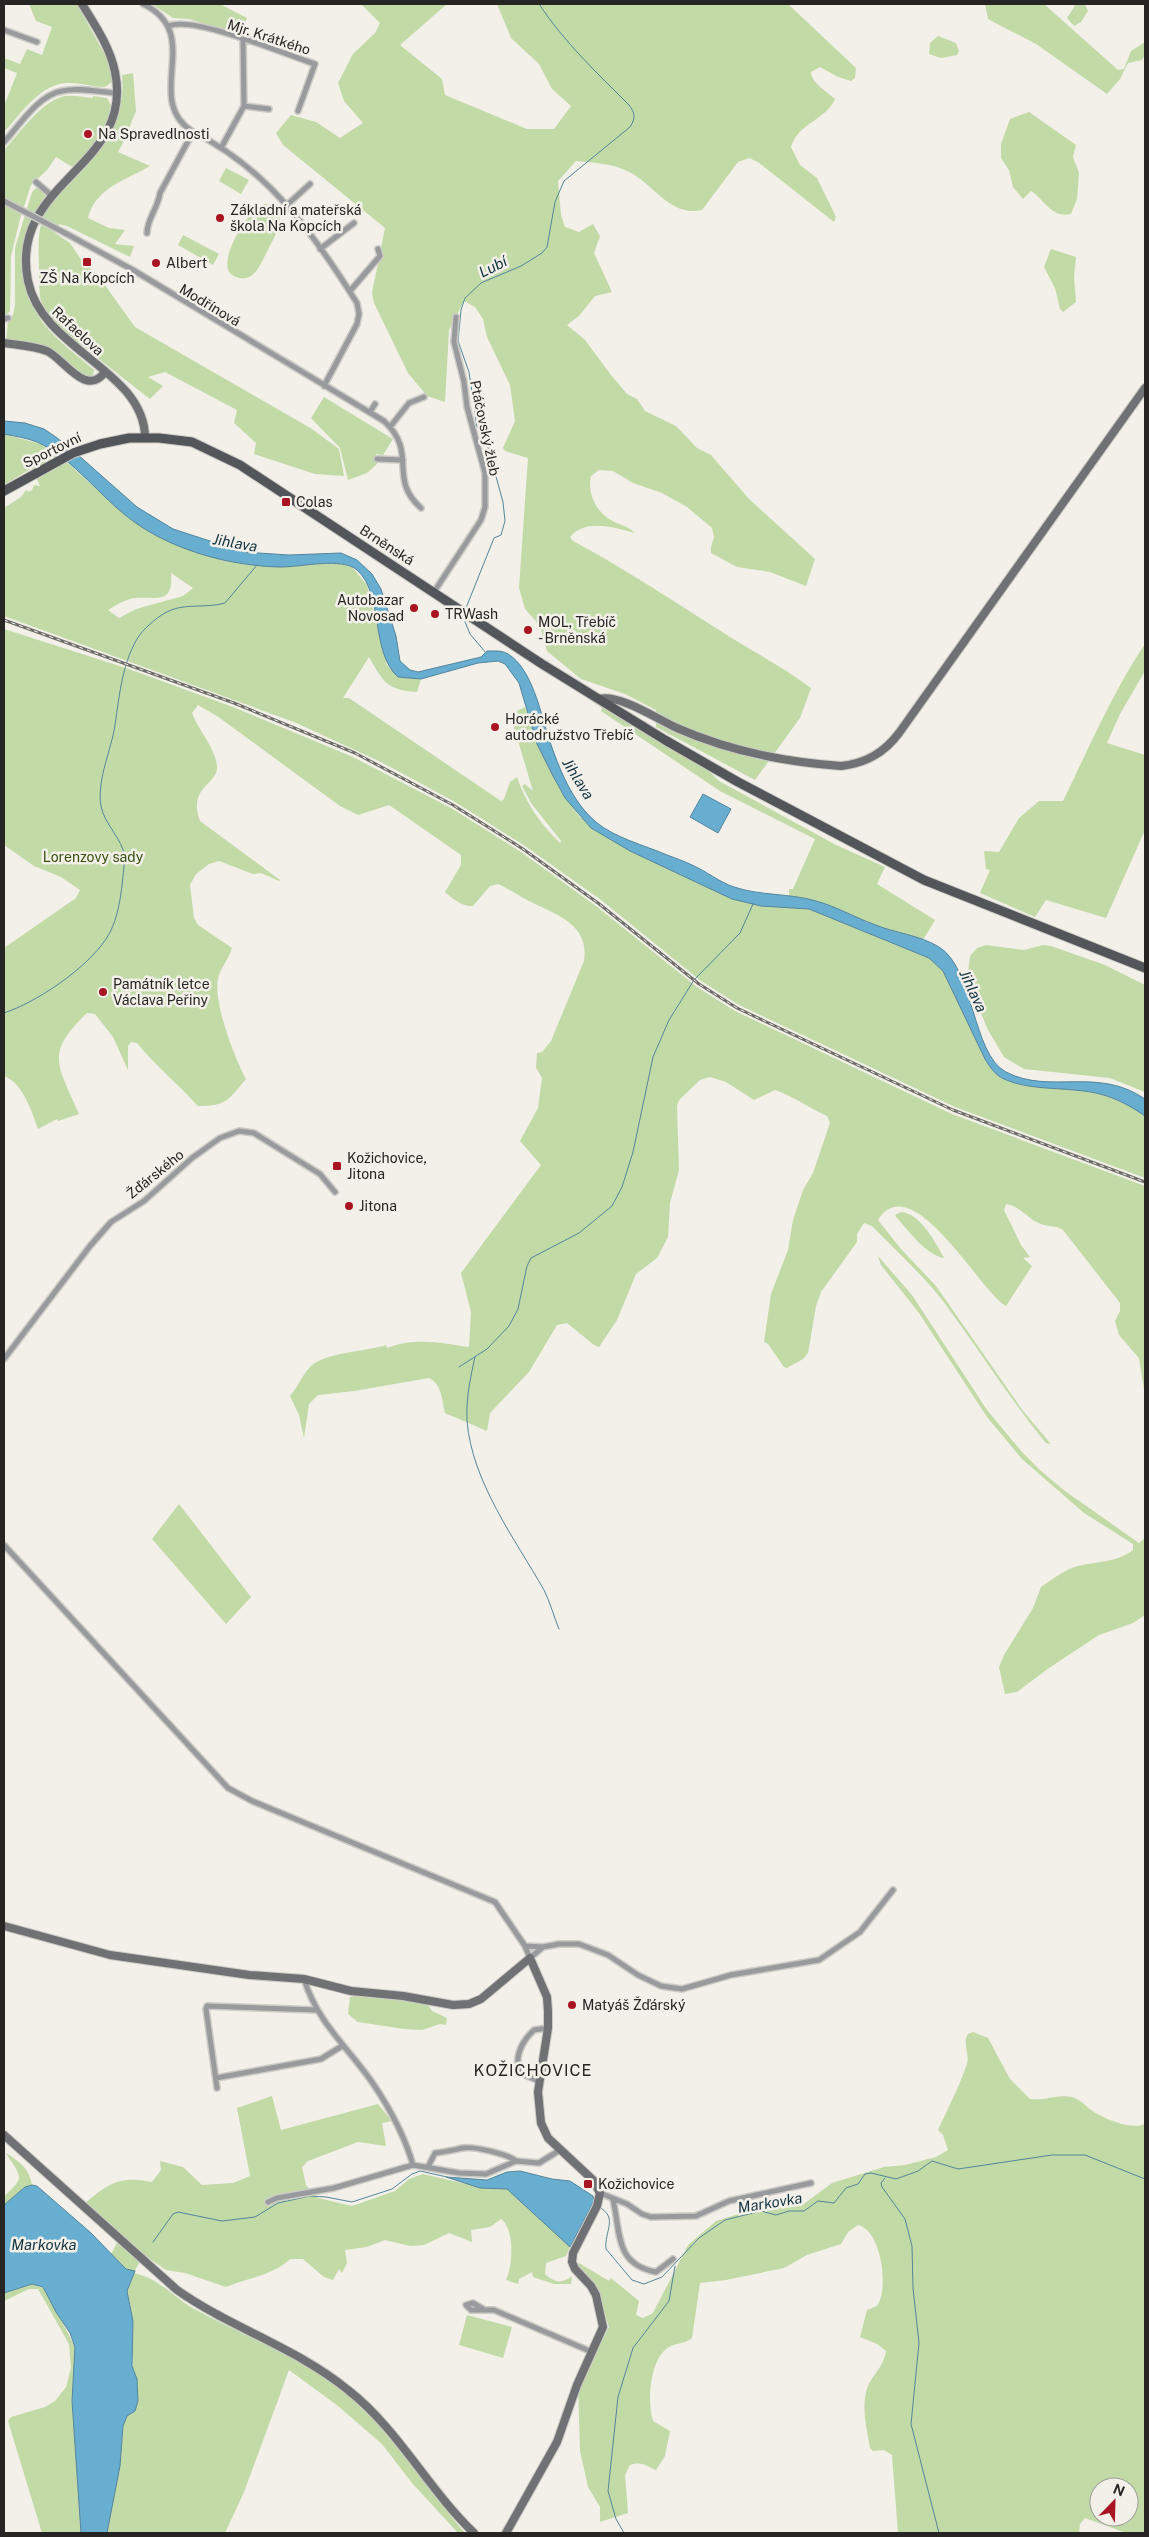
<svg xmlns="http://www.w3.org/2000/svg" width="1149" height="2537" font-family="'Public Sans',sans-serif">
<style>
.green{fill:#c2daa6;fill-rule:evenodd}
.water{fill:#67aed0;stroke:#54859c}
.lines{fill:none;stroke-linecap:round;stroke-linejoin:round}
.stream{stroke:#54859c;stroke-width:1}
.street-casing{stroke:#cdcbc5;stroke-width:8}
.secondary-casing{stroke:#cdcbc5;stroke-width:10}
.primary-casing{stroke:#cdcbc5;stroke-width:11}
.street{stroke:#989a9d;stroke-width:5}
.secondary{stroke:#6f7175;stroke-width:8}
.primary{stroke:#525559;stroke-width:9}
.rail-casing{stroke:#6e6d69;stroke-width:3}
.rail{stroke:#f2f0e9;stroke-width:1;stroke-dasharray:4;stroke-linecap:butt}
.street-bridge-casing{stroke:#cdcbc5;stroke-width:8;stroke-linecap:butt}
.street-bridge{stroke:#989a9d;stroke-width:5}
.poi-dot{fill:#a91422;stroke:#f2f0e9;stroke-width:2}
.labels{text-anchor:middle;stroke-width:5;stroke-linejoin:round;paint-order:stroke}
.street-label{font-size:14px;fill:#262523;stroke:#f2f0e9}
.poi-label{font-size:14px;fill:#262523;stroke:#f2f0e9;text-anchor:start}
.park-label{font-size:14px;fill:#374e0d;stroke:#f2f0e9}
.water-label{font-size:15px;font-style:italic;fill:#123342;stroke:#f2f0e9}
.quarter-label{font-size:16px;letter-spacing:1px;fill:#262523;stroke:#f2f0e9}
</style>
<rect width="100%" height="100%" fill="#f2f0e9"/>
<!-- green -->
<path class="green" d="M29,4H77L110,64L112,82L105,87C93,87 82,83 70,83C41,82 22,113 4,132V106L17,73L4,68V58L20,64L27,49L42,55L52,27L36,21Z
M152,4H220L247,18L240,35L189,19L173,18Z
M361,4H447L400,45L442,79L445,95L527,129H554L571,106L552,89L539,64L511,38L497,4H788L856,68L855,78L851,81L838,77L820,67L811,72C811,83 828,92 835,99C826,120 798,123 791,147L800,165L817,178L836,217L834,222L758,162L749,158L738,162L702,210C670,217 655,185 629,172C612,163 594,163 576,161L558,181L561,215L565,227L579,232L593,224L600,236L594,253L612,292L595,296L579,316L567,325L585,340L611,375L627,394L637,399L645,411L676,426L697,448L711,455L749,499L815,559L806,586L770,572L737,567L711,553V547L714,537L712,528L687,507L662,493L633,483L613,471L599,470L591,476C587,493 596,512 611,520C619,525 629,526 635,533C615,528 586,518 570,537L573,541C627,570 678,604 730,637C757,654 785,668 811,688L800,718L755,780L656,727V710L625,694L581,679L547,651L541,630L535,620L525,609L519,588L528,458L505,451L503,448L515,421L510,385L487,337L483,319L475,307L464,301L449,330L445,402L427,396L408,373L374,303L372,293L385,228L283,145L276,133L291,115L316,122L340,138L363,123L344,101L338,83L353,54L375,33L380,23Z
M985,4H1044L1118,70L1124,69L1131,51L1145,42V54L1142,60L1128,63L1120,79L1107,94L1036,44L988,19Z
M1076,4H1085L1088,11L1081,22L1074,26L1067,18Z
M938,36L956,43L959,51L957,55L941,58L929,54L930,43Z
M133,73L136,111L125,138L121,140L124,141L118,152L150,166C126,180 95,188 88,218L109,228L125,230L115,244L134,246L130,257L67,226L59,224L55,233L70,243L82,261L97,274L135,327L312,429L339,449L344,476L315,474L254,454L256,443L234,423L237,410L165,372L148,377L163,386L150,399C128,382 107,365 85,348C73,339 59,330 50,318C37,300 40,292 39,272C39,249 36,229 47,209C54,195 67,185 77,175C106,148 126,116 122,75Z
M93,96L107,98L111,105C108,131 91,150 74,168L56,157L47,170L31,185L20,219L11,256L10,311L4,317V150C20,133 38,105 61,97C70,94 84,97 93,98Z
M1029,112L1076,145L1073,157L1079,173L1077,199L1071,214C1052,219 1044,199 1031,191L1023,199L1013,187L1009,170L1001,158V144L1010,119Z
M226,168L249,180L241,194L219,181Z
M37,187L46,195C41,203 36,210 32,218C16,252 21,293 43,323C57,341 77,355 94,370L93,375L90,377L75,370L51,349L6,341L8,321L13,315L15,304V248L32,192Z
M265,204C292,210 275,235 268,250C263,258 259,271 251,276C245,280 235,279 230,273C218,260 249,206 265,204Z
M183,235L219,254L213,265L178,245Z
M1051,249L1076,257L1074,277L1076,302L1063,312L1060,309L1055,288L1044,267Z
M324,397L393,439L383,455L376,454L377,464L367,473L348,480L340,448L311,418Z
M4,434L41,444L70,465L125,515L151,533L184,548L222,560L259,566L338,563L352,567L367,585L387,665C395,677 409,679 421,679L417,692C387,690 383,682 369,657L343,698H349L501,801L504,799L510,782L517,777C525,802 541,825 560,843L561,841L531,803L522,786L525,784L533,791L513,724L518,715L517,711L525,707C538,747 554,784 580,817L750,904L809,909L929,958L943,971L985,1059C990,1067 995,1075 1004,1079C1033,1092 1069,1086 1100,1094C1116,1098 1132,1107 1145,1116V1178L955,1107L739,1005L701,981L601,900L525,846L455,802L381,762L294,722L4,616V508L21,497L26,490L29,492L32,490L34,485L40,486L32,468L4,485ZM171,573L193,588L183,596L136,609L119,618L108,610C114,606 123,601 130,599C152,594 174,609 171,573Z
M4,629L129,669L233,707L353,757L451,808L521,852L596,906L697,987L735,1011L952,1114L1145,1186V1396L1139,1358L1119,1335L1115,1321L1120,1311V1303L1063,1230C1056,1225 1051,1227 1044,1225C1030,1222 1021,1206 1006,1204L1004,1210L1021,1245L1030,1257L1023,1258L1032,1266L1006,1306C980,1292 912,1166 878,1220L901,1249L936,1286L1023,1411L1051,1444L1046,1443C1009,1398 978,1348 943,1301C922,1274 896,1251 872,1226L864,1223L857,1234V1242L821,1292L816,1306L808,1353L803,1359L787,1368L784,1367L768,1344L764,1342L771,1294L788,1250L793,1220L803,1190L813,1173L830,1123L827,1116C809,1108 793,1096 775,1090L754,1100L726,1082L710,1077L700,1080L679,1100L677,1106L679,1170L670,1203L668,1237L657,1258L636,1274L617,1320L599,1347L594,1345L567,1323L557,1325L529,1372L490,1413L487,1431L445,1413C442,1401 442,1384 429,1378L354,1391L318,1395L309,1404L304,1438L299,1415L290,1396C298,1387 302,1375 310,1367C325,1352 365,1352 386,1345L387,1348C415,1337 440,1343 469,1347L471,1312L461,1273L541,1165L520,1141L538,1108L542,1078L536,1068L537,1053L542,1052L551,1041L584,961C590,924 555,914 529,901C519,896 509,889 498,884L490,886L473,906C462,907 453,899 445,892L461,865V855L389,805L358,815L340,806L217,716L198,705L192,713C198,730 215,747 217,766C219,784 187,787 200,821L280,880L279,881L261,873L253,874L219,861L209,864L196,874L190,885L194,918L198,925L232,948C229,959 220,968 218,979C213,1002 235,1059 246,1079C228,1100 227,1106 198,1106C178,1084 156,1066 137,1043L131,1042L128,1046V1070L113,1037L95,1014L87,1013C44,1054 58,1065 79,1114L58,1121L57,1119L38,1129C32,1112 23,1083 4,1076V948L76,898L80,890L61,877L34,866L4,845Z
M1145,644V671L1120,714L1107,743L1145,755V830L1106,918L1046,900L1035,917L980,893L990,870L986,869L984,851L999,852L1019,818L1039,801H1063C1089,748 1112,693 1145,644Z
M544,670L705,767L719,781L836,845L885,867L877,884L935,920L923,940L873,925L815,901L789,897V889H793L815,839L720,791L601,711L602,708Z
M986,945L1024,950L1043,945L1051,946L1105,965L1145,985V1092L1110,1078L1024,1069L1004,1057L988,1030L967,980L970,956L977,948Z
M901,1212C920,1213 936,1243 944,1258C926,1255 909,1231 897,1218L895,1215Z
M878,1256L912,1295L987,1410L1022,1452L1041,1471L1065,1491L1139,1543L1145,1538V1615L1133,1623L1099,1635L1049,1668L1017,1692L1005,1694L999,1667L1004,1655L1033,1608L1041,1587C1052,1580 1065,1569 1078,1566C1099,1561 1115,1563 1133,1550V1544L1084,1513L1022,1459L987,1417L919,1313L881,1265Z
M179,1504L251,1597L226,1624L152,1539Z
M355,1996L427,2003L432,2011L447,2018L446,2025L440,2024L422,2030L404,2029L358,2022L348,2014L350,1997Z
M973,2032L988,2038L1010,2079L1030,2099C1045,2101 1057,2094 1072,2097C1082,2100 1086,2107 1094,2112C1108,2120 1130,2130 1145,2124V2533H1126L1085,2518L1080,2524L1079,2533H898L892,2455L884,2450L873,2451L870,2448C867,2431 861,2407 867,2389C872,2374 883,2369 886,2351L877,2344L860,2337L867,2310L877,2306C889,2290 882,2230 858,2225L848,2232L841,2244L807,2255L784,2268L726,2280L700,2283L692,2338C684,2345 673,2342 665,2350C650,2363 647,2403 653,2421L670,2431L665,2456L656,2470C645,2466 643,2461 630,2465L625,2475L628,2513L600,2522V2507L588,2487L580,2451L578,2385L609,2327L596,2287L574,2267L579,2263L609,2281L611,2278L639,2301L636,2315L643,2318L653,2313L688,2245L716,2221L748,2211L801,2206L832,2183L884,2167L905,2165L936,2157L948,2150L943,2135L938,2130C948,2108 959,2087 967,2064C970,2054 962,2043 968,2034ZM1099,2487H1129V2517H1099Z
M272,2096L281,2130L378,2104L392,2121L382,2123L386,2146L358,2142L308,2161L302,2167L306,2185L318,2198L352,2206L395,2191L409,2179L423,2174L488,2189H507L570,2247L566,2256L546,2263L545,2274C555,2283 562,2284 572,2276L571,2284H554L533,2277L532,2272L519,2279L518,2284L506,2280C513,2266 515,2229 501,2219L490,2227L471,2230L472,2242L449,2233L424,2245L410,2246L385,2240L367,2247L345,2250L347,2263L342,2273L339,2269L333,2280L324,2277L303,2259H290C272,2276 247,2278 226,2287L185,2273L166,2270L143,2254L135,2271L126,2269L111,2254L119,2239L82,2206C106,2185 118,2175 152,2182L161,2170L160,2161L183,2167L202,2185L233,2183L250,2176L237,2108Z
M6,2153C19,2161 30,2169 32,2185L25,2187L4,2205V2196C26,2177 21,2177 6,2153Z
M134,2273C163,2280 174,2299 198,2311C245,2336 296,2356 339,2387C390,2425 424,2486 465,2533H458L412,2483L382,2444L338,2406L289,2370L244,2492L225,2533H107L120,2466L123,2426L127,2415L135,2411L138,2401L137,2379L133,2369L131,2307L127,2291Z
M32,2284L45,2289L75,2347L72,2401L81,2533H42L8,2421L11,2417L45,2407L55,2401L66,2387L71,2368L69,2344L38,2289H29L4,2301V2293Z
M467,2315L512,2327L503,2358L459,2345Z"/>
<!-- water -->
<path class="water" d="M4,421L25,423L44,429L53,435L68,446L137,507L173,529L244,552L289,555L341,553L357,560L372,574L381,589L396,636L400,661L410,670L418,672L481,657L487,651C494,651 502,650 508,654C532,668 541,714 549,739C559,768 572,802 596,822C615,838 644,845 667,855C675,858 684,861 692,865C706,871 719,882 734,887C761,896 789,893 816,901C835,906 854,917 873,924C894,933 920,935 939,947C974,968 972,1054 1006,1072C1050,1095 1097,1066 1145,1099V1116C1132,1107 1116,1098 1100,1094C1069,1086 1033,1092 1004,1079C995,1075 990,1067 985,1059L943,971L929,958L809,909L761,906L732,899L630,851L591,828L565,798L552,774L537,744L519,683L505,664L498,661L478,663L421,679L398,677C370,652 384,594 357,570C342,557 301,567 282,567C263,567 242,564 223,560C188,552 151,537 124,514C97,492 69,456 37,442C27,438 14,436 4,434Z
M703,794L731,809L718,833L690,817Z
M520,2171L552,2179L570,2181L593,2196L594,2201L570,2247L507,2189L480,2188L446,2177L487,2180L507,2172Z
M32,2185L37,2186L91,2233L126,2269L135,2271L127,2291L133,2321L132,2366L137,2379L138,2401L135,2411L127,2416L123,2426L120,2466L107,2533H81L72,2401L75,2347L70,2333L56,2312L43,2287L32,2284L4,2293V2205L25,2187Z"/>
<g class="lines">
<!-- stream -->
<path class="stream" d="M466,608L494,538L501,535L505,521L503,502L483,429L477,427L469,372L458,341L461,310L465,298L481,283L521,266L542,253L547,247L555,202L564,181L630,127C636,118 635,113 629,105C597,73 564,42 539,4
M463,617L470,634L486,653
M4,1013C37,1002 86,969 106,939C121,917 122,883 125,857C122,838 104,824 101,806C97,782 109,755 114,731C119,701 121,666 137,639C143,629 156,618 165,613C183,602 205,609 225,603L257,565
M475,1357C470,1379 466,1399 467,1421C472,1482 515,1539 544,1590C550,1602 554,1617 559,1629
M459,1367L487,1349L509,1326L518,1309L527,1266L531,1258L579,1233L612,1206L622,1187L633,1152L653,1057L669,1020L694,980L740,933L753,904
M885,2178L881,2183L882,2187L905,2219L912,2246L913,2288L919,2343L911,2424L939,2533
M599,2207C619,2218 604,2231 606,2249L632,2280L644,2284L662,2277L699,2238L725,2220L761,2211L776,2215L789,2211H804L818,2201L834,2203L846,2188L858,2184L865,2174L871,2173L896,2179L918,2171L932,2161L958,2169L1052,2155H1085L1145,2179
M153,2242L173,2214L178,2212L222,2221L255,2217L278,2203L310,2196L326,2197L352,2202L392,2189L412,2174L420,2171L447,2177
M624,2533L616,2519L608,2491L618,2397L633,2348L669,2301L675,2266"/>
<!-- street casing -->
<g class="street-casing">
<path id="street" d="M143,4C206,34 141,99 193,132
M169,26C193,15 287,55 315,64L298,111
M4,30L37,42
M244,106L269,109
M4,142C19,126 38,95 62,91C79,87 99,92 116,93
M221,148L244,106L243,39
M36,182L51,195
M288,204L310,184
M65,233L133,270L384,421C419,453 387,478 421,508
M147,233C147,219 158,208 160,193L193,132C267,168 314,234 357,303L359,314L357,324L324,386
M320,249L354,223
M350,291L380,256L378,249
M4,319L8,318
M370,412L375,404
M390,427L409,403L424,397
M377,459L403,460
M434,592L481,520L485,507V473L467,407L464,382L454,342L456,317
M4,1359L90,1246L111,1222L144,1201L192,1158L220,1138L239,1131L254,1133L320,1174L335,1192
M4,1545L228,1788L252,1801L495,1902L525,1946L530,1958L543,1947L559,1944H579L608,1955L638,1975L661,1986L682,1989L731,1975L819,1960L860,1932L893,1890
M525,1946L543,1947
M304,1979C318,2024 349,2048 374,2085C390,2109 405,2137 413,2165
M216,2078L321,2059L342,2046
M539,2081C535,2079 528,2077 524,2074C510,2061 523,2040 534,2030L548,2028
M217,2088L206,2009L207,2006L316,2010
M428,2167L435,2153C445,2152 453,2150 463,2148C473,2146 508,2154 516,2161
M600,2193L627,2204L642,2214L651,2217L696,2216L729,2201L811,2183
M613,2200C621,2232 614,2264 656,2272L673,2259
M268,2202L277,2198L334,2188L413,2165L459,2173L486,2174L516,2161L539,2163L560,2150
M483,2309L473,2303L466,2305L471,2310H494L592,2352"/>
</g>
<!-- secondary casing -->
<g class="secondary-casing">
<path id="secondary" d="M82,4C95,25 110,47 115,72C135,168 8,181 28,281C42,350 144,370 145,437
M4,343C18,345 34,346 47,351C64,359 86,398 105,372
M599,699C620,694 657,719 677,728C729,751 784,762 841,766C866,763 884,753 899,733L1145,388
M4,1926L110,1955L249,1975L304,1979L351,1991L403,1996L453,2005L469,2004L481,1999L530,1958L547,1997L548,2011V2028L538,2092L541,2123L548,2138L593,2180L600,2193L597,2206L573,2253L572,2262L575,2269L591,2286L596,2295L603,2327L577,2385L557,2442L506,2533
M4,2135L177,2290C231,2328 297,2348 348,2390C398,2429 428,2489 474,2533"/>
</g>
<!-- primary casing -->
<g class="primary-casing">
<path id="primary" d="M4,491L73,453L100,444L129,438H159L192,442L240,465L542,664L665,740L738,782L924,880L1145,968"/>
</g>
<!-- street -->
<use href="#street" class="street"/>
<!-- secondary -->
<use href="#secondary" class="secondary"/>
<!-- primary -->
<use href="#primary" class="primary"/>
<!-- rail casing -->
<g class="rail-casing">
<path id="rail" d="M4,620L234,703L355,753L453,805L523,849L598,903L699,984L737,1008L953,1110L1145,1182"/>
</g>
<!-- rail -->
<use href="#rail" class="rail"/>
<!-- street-bridge casing -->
<g class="street-bridge-casing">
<path id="street-bridge" d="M4,201L65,233"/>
</g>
<!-- street-bridge -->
<use href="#street-bridge" class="street-bridge"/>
</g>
<!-- markers -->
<g class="poi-dot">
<circle cx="88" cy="134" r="5"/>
<circle cx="220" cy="218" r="5"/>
<rect x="82" y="257" width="10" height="10" rx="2.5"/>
<circle cx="156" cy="263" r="5"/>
<rect x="281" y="497" width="10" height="10" rx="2.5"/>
<circle cx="414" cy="608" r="5"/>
<circle cx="435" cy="614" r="5"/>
<circle cx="528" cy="630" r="5"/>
<circle cx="495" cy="727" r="5"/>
<circle cx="103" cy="992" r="5"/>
<rect x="332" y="1161" width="10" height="10" rx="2.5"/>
<circle cx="349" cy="1206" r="5"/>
<circle cx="572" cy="2005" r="5"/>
<rect x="583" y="2179" width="10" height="10" rx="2.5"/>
</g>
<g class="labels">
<!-- street labels -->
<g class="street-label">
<text transform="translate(269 37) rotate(18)" y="5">Mjr. Krátkého</text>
<text transform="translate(210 305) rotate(31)" y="5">Modřínová</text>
<text transform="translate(78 331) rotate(43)" y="5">Rafaelova</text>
<text transform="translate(485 428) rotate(78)" y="5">Ptáčovský žleb</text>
<text transform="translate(52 450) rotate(-26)" y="5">Sportovní</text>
<text transform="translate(387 545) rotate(33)" y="5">Brněnská</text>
<text transform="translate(155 1174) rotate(-39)" y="5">Žďárského</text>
</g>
<!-- poi labels -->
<g class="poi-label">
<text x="98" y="139">Na Spravedlnosti</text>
<text x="230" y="215">Základní a mateřská<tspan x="230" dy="16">škola Na Kopcích</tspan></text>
<text x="166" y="268">Albert</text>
<text x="87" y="283" text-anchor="middle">ZŠ Na Kopcích</text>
<text x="296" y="507">Colas</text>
<text x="404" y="605" text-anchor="end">Autobazar<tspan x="404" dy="16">Novosad</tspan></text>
<text x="445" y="619">TRWash</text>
<text x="538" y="627">MOL, Třebíč<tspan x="538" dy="16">- Brněnská</tspan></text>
<text x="505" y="724">Horácké<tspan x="505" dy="16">autodružstvo Třebíč</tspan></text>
<text x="113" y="989">Památník letce<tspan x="113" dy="16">Václava Peřiny</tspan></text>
<text x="347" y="1163">Kožichovice,<tspan x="347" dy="16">Jitona</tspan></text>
<text x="359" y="1211">Jitona</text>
<text x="582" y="2010">Matyáš Žďárský</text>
<text x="598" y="2189">Kožichovice</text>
</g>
<!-- park labels -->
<g class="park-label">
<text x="93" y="862">Lorenzovy sady</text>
</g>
<!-- water labels -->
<g class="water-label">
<text transform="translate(493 267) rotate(-27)" y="5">Lubí</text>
<text transform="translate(235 543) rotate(10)" y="5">Jihlava</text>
<text transform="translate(578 779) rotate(58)" y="5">Jihlava</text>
<text transform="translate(973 991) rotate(65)" y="5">Jihlava</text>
<text transform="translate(770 2203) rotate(-9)" y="5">Markovka</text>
<text x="44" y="2250">Markovka</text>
</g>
<!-- quarter labels -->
<g class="quarter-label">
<text x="533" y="2076">KOŽICHOVICE</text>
</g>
</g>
<!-- border -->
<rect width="1149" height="2537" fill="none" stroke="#262523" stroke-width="10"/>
<!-- north arrow -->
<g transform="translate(1114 2502) rotate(23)"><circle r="24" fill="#f2f0e9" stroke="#a09f9a"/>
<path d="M0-4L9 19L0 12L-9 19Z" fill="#a91422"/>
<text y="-8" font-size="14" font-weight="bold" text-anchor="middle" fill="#262523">N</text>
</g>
</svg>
